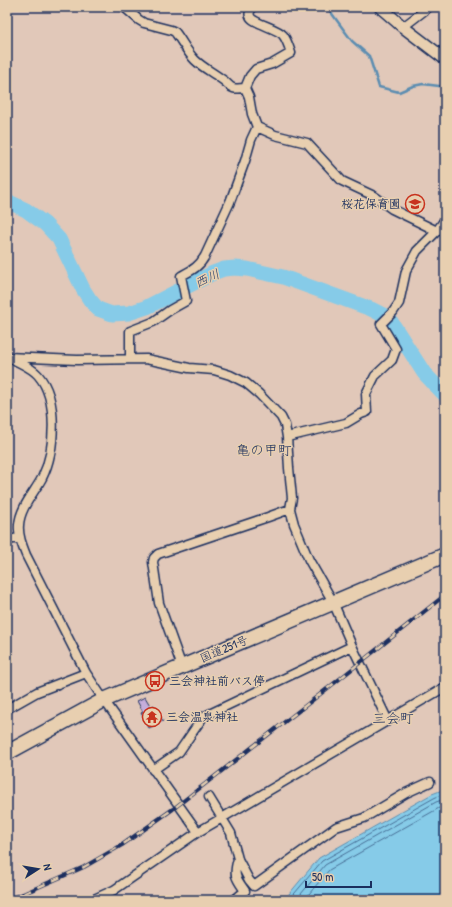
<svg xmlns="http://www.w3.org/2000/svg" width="452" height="907" font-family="'Patrick Hand','Klee One',sans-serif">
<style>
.water{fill:#86cbe8;stroke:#5b8db1}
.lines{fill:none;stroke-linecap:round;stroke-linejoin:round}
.shore{stroke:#466d95;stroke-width:1}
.stream{stroke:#5b8db1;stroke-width:2.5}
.river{stroke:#86cbe8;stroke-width:15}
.building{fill:#c5addb;stroke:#1b2f5e}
.street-casing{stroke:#1b2f5e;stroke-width:11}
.secondary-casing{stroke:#1b2f5e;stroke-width:14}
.highway-casing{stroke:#1b2f5e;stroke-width:17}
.street{stroke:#e8cfb0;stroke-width:8}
.secondary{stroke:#e8cfb0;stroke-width:11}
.highway{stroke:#e8cfb0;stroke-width:14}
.rail-casing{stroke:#1b2f5e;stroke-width:4}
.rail{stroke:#e8cfb0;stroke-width:2.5;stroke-dasharray:8;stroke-linecap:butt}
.labels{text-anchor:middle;stroke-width:3;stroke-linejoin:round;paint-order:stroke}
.poi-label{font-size:12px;font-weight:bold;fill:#1b2f5e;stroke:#e8cfb0;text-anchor:start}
.street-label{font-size:12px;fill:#1b2f5e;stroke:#e8cfb0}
.water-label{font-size:13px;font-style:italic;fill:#263f6c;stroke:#e8cfb0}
.quarter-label{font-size:14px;fill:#1b2f5e;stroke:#e8cfb0}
</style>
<rect width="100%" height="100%" fill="#e1c8b9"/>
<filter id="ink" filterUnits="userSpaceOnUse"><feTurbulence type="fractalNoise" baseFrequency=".025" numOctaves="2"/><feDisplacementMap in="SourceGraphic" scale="8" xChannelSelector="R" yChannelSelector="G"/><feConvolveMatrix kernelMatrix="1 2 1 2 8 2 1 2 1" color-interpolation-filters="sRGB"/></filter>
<g filter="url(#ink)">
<!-- water -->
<path class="water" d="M445,789V900H284L319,858L432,794Z"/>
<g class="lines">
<!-- shore -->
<path class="shore" d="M289,900L322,861L434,798L445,793
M296,900L325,865L436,802L445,799
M304,900L329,870L439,808L445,805"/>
<!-- stream -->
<path class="stream" d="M327,7L352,41L369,56L379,87L399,92L413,86L423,84L439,86L445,88"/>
<!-- river -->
<path class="river" d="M7,201L26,210L45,224L59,239L83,289L90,300L98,309L112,314L129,313L147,307L213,273L224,269L235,268L247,269L283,277L371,309L383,315L390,320L424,373L445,395"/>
</g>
<!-- building -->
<path class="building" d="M145,697L151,707L154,705L163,721L149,728L141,713L143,712L137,701Z"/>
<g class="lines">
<!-- street casing -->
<g class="street-casing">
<path id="street" d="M124,7L139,20L144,23L171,30L175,32C182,41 187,52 195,60C202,67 212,72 220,78C233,86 227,90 245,88
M403,27L429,7
M245,88L250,76L256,69L272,64L291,53C289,47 287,40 283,35C277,28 252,23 250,16C248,12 251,10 253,7
M257,127L275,135L307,143L342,181L374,196L392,209L437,231
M7,357L77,360L146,359L189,368L214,370L230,375L246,383L259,394L281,417L285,425L287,437L289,468L292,498L290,509L294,524L309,560L333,602L352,646L388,721
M13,359C21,364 31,367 38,375C59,399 55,452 42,478C34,493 20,508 19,525C18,535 22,545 26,555L86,673L104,700L198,832
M130,359V331L153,322L170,310L186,301L181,276C192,270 199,267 205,256L230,202L245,161L251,140L257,127L252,114L249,97L245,88
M287,437L346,423L361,414L367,412L366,394L375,376L392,360L396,349L381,324L393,312L399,303L406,271L417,251L437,231L445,219
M7,540L20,538
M182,667L159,603L153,562L154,558L158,554L268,517L290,509
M7,709L37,692L86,673
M153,770L179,752L203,717L352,646
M209,797L231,833L238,859L249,880L254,886L336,827L364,818L406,793L430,782
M92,900L114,890L198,832L445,687
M234,900L245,891C236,878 233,876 238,859"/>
</g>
<!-- secondary casing -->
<g class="secondary-casing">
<path id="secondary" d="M380,7L403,27L445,59"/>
</g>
<!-- highway casing -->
<g class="highway-casing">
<path id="highway" d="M7,753L104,700L445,555"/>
</g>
<!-- street -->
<use href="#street" class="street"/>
<!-- secondary -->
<use href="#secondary" class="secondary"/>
<!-- highway -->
<use href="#highway" class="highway"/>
<!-- rail casing -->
<g class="rail-casing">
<path id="rail" d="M9,900L84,867L122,845L173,809L337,681L445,595"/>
</g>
<!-- rail -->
<use href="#rail" class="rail"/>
</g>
</g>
<!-- icons -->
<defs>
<g id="school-ring" transform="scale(1)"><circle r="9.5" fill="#e8cfb0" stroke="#c8321e" stroke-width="1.5"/><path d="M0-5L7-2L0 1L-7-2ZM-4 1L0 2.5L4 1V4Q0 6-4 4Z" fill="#c8321e"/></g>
<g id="bus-ring" transform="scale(1)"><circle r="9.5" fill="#e8cfb0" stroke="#c8321e" stroke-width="1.5"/><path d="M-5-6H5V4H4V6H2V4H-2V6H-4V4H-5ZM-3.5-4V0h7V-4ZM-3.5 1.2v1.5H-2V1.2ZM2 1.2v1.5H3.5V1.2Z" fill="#c8321e"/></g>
<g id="temple-ring" transform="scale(1)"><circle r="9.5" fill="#e8cfb0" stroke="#c8321e" stroke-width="1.5"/><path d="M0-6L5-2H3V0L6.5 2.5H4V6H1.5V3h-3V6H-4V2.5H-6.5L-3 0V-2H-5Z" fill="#c8321e"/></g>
</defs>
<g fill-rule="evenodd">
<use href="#school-ring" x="415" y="204"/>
<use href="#bus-ring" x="155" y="681"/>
<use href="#temple-ring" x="152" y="717"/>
</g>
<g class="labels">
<!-- poi labels -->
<g class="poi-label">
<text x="401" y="208" text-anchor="end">桜花保育園</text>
<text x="169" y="685">三会神社前バス停</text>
<text x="166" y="721">三会温泉神社</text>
</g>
<!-- street labels -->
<g class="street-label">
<text transform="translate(224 649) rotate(-23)" y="4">国道251号</text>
</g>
<!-- water labels -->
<g class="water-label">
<text transform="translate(207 278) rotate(-25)" y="5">西川</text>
</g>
<!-- quarter labels -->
<g class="quarter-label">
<text x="264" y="455">亀の甲町</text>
<text x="393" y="723">三会町</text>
</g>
</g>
<!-- margin -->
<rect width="452" height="907" fill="none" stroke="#e8cfb0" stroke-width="24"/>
<rect x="12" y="12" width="428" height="883" fill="none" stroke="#1b2f5e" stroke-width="1.5" filter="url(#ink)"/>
<!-- north arrow -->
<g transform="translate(38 869) rotate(78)" stroke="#e8cfb0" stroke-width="3" paint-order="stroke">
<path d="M0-3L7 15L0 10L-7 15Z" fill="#1b2f5e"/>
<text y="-6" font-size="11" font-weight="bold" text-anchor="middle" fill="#1b2f5e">N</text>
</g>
<!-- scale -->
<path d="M306 881v6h65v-6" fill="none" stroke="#1b2f5e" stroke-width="2"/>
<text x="312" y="881" font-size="12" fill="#1b2f5e" stroke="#e8cfb0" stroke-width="3" paint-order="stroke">50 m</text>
</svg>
